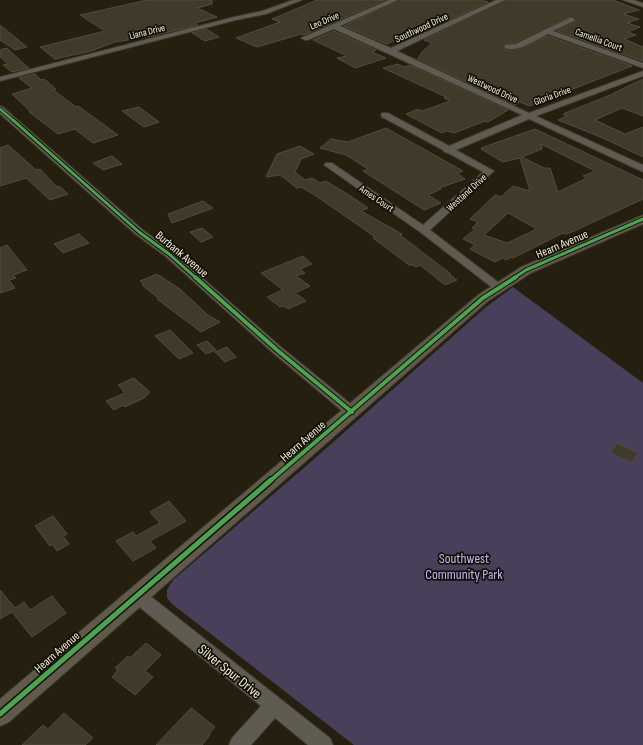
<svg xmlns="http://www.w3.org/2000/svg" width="643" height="745" font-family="'Sofia Sans Condensed',sans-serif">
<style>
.green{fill:#483f5a}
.building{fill:#3f3a29;stroke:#514c3f;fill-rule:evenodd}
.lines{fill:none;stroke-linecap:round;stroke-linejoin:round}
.minor-casing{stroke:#3b372d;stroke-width:2}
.major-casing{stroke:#3b372d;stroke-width:2}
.minor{fill:#605b50;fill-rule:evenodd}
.major{fill:#605a4b;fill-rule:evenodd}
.cycleway-far3-casing{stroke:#120e04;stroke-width:4}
.cycleway-far2-casing{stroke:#120e04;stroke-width:5}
.cycleway-far1-casing{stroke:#120e04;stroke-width:6}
.cycleway-casing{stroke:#120e04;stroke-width:8}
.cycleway-far3{stroke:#4ca352;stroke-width:2.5}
.cycleway-far2{stroke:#4ca352;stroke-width:3}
.cycleway-far1{stroke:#4ca352;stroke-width:4}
.cycleway{stroke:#4ca352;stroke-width:5}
.labels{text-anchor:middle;stroke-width:3.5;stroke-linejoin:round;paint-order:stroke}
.far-street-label{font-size:10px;fill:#f5f0df;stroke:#120e04}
.street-label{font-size:12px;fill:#f5f0df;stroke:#120e04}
.near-park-label{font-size:14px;fill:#c8b6fa;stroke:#120e04}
.near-street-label{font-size:14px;fill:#f5f0df;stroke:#120e04}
</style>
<rect width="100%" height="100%" fill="#251f0f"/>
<!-- green -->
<path class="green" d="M513,287L643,383V745H354L172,604L167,598V590L173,580L305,467L486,307Z"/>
<!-- building -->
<path class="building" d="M147,0H212V4L197,8L217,17L195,23L198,25L152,36L115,42L91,51L55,59L40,47L105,31L80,15Z
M317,0H385L304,35L301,34L291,37L257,47L236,38L280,22L272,19Z
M399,0H480L488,2L414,36L408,34L387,44L344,26Z
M506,0H613L639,10L623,14L639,19L627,23L640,27L628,32L636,35L624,39L643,47V61L557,31L575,22L576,19L570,16L516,43L505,44L503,48L508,50L520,49L548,36L632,66L529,106L520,102L516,103L515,105L418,59L421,53L432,43L424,40Z
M0,25L27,47L15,50L0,40Z
M206,29L219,37L205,41L192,33Z
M334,31L376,50L372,52L386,58L355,68L337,58L347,56L313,40Z
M7,48L25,65L29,68L12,72L3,65L8,64L0,57V50Z
M398,64L404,67L410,65L508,110L488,122L485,121L454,133L447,131L442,133L406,114L418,109L422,111L450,101L444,98L446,97L383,68Z
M35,74L41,80L44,79L56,89L53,90L76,107L78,106L118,135L93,143L75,129L58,134L29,112H31L12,94L32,88L19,78Z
M643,79V116L622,108L595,120L625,134L643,127V157L603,138L558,120L567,116L563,114L615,93H614Z
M139,107L159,122L144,127L122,111Z
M386,128L463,171L457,173L465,179L439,188L441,189L428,195L441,203L424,210L363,171L368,169L346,155L320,148L331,139L348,142Z
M535,129L643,180V199L572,232L565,234L563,233L513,258L511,257L506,260L503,258L495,262L470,249L475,245L463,239L475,229L472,228L478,222L470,219L495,195L501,197L513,186L530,191L520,158L503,162L481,149L483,148H481ZM541,144L595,171L583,176L587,178L558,192L550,168H544L522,157L542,149ZM508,213L537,229L507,243L484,235Z
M8,145L36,170L40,169L57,187L59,186L68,194L50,200L26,178L0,186V148Z
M300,146L314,154L301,159L295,172L305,180L312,178L320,183L326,181L349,195L368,208L361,211L402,234L400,235L451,274L450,275L457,280L445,285L420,265L416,267L413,265H409L373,238L375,237L368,232L316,196L301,187L297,188L280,175L266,177L277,154Z
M112,156L122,164L103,170L93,163Z
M203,201L213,208L172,223L168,214Z
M202,228L213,237L201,242L190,232Z
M79,234L89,243L63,253L54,244Z
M7,245L27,270L13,275L16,278L9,280L15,288L0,293V248Z
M303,256L312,264L300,269L305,273L296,276L310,286L295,293L306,301L288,309L284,306L280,307L267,297L283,290L261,273Z
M157,274L180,289L208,315L220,322L201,332L157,299L158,298L142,285L144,284L140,281Z
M170,330L193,353L179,359L155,336Z
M207,341L216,350L206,354L197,345Z
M227,347L236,357L225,362L215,352Z
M134,378L150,392L144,398L125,407L123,405L114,410L106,401L125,393L118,385Z
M617,443L638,453L631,463L610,452Z
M169,501L186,521L150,541L156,548L133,561L116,541L133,532L136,536L160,523L150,512Z
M53,516L67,534L63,536L69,544L57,551L52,544L50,546L35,526Z
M0,590L15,608L24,602L30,610L52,596L66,613L32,637L12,612L0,619Z
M146,643L161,655L145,671L153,677L135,695L112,677L118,670L115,668L128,656L130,658Z
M191,708L215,727L209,734L210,735L202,745H156Z
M64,713L93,738L85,745H22L43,725L48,729Z"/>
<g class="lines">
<!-- minor casing -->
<g class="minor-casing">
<path id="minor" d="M293,0H302L266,14L236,20L0,81V77L234,17L262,11Z
M389,0H398L340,26L391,48L496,0H505L397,51L529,113L643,71V76L536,116L643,165V172L529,119L456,150L494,171L430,230L502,285L504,287L502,289H494L420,232L324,165L326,163H332L423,225L483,172L448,153L444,152L443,150L382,117L381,115L382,113H388L449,146L522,115L334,29L308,40H305L301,38Z
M623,0H633L643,3V7Z
M571,17L575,19L574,21L553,31L643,63V68L548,34C538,39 514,55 504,47L505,45L516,44Z
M0,106L3,107L143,230L173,252L281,347L357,409L359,412L357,415L352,417L347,415L273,353L165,256L135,234L0,114Z
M138,589L144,591L330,738L333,745H308L275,718L251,745H229L232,738L261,706L132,601L130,596L132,591Z"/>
</g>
<!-- major casing -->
<g class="major-casing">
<path id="major" d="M643,215V224L531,273L488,301L9,722L0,726V699L478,295L521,267Z"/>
</g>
<!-- minor -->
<use href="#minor" class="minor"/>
<!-- major -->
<use href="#major" class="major"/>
<!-- cycleway-far3 casing -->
<g class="cycleway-far3-casing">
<path id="cycleway-far3" d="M0,109L14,121"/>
</g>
<!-- cycleway-far2 casing -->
<g class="cycleway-far2-casing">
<path id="cycleway-far2" d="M13,120L139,232L169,254L196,278
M514,278L526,270L643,219"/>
</g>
<!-- cycleway-far1 casing -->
<g class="cycleway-far1-casing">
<path id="cycleway-far1" d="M195,277L277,350L352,412
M270,481L483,298L516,277"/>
</g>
<!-- cycleway casing -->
<g class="cycleway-casing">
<path id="cycleway" d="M0,714L271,480"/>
</g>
<!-- cycleway-far3 -->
<use href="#cycleway-far3" class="cycleway-far3"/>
<!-- cycleway-far2 -->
<use href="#cycleway-far2" class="cycleway-far2"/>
<!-- cycleway-far1 -->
<use href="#cycleway-far1" class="cycleway-far1"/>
<!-- cycleway -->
<use href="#cycleway" class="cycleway"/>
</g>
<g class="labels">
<!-- far-street labels -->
<g class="far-street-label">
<text transform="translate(324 20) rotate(-23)" y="4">Leo Drive</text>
<text transform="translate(421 27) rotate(-25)" y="4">Southwood Drive</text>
<text transform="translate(147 31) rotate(-14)" y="4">Liana Drive</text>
<text transform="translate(599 39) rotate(20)" y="4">Camellia Court</text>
<text transform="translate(493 88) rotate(25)" y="4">Westwood Drive</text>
<text transform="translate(552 95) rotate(-20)" y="4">Gloria Drive</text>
<text transform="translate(466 192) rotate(-42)" y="4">Westland Drive</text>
<text transform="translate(377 198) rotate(34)" y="4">Ames Court</text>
</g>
<!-- street labels -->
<g class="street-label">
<text transform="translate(562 244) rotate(-23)" y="4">Hearn Avenue</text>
<text transform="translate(182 254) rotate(40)" y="4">Burbank Avenue</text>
<text transform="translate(303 441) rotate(-41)" y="4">Hearn Avenue</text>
<text transform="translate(57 652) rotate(-41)" y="4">Hearn Avenue</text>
</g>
<!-- near-park labels -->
<g class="near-park-label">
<text x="464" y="563">Southwest<tspan x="464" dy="16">Community Park</tspan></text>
</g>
<!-- near-street labels -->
<g class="near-street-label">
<text transform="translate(230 671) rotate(39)" y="5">Silver Spur Drive</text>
</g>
</g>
</svg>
